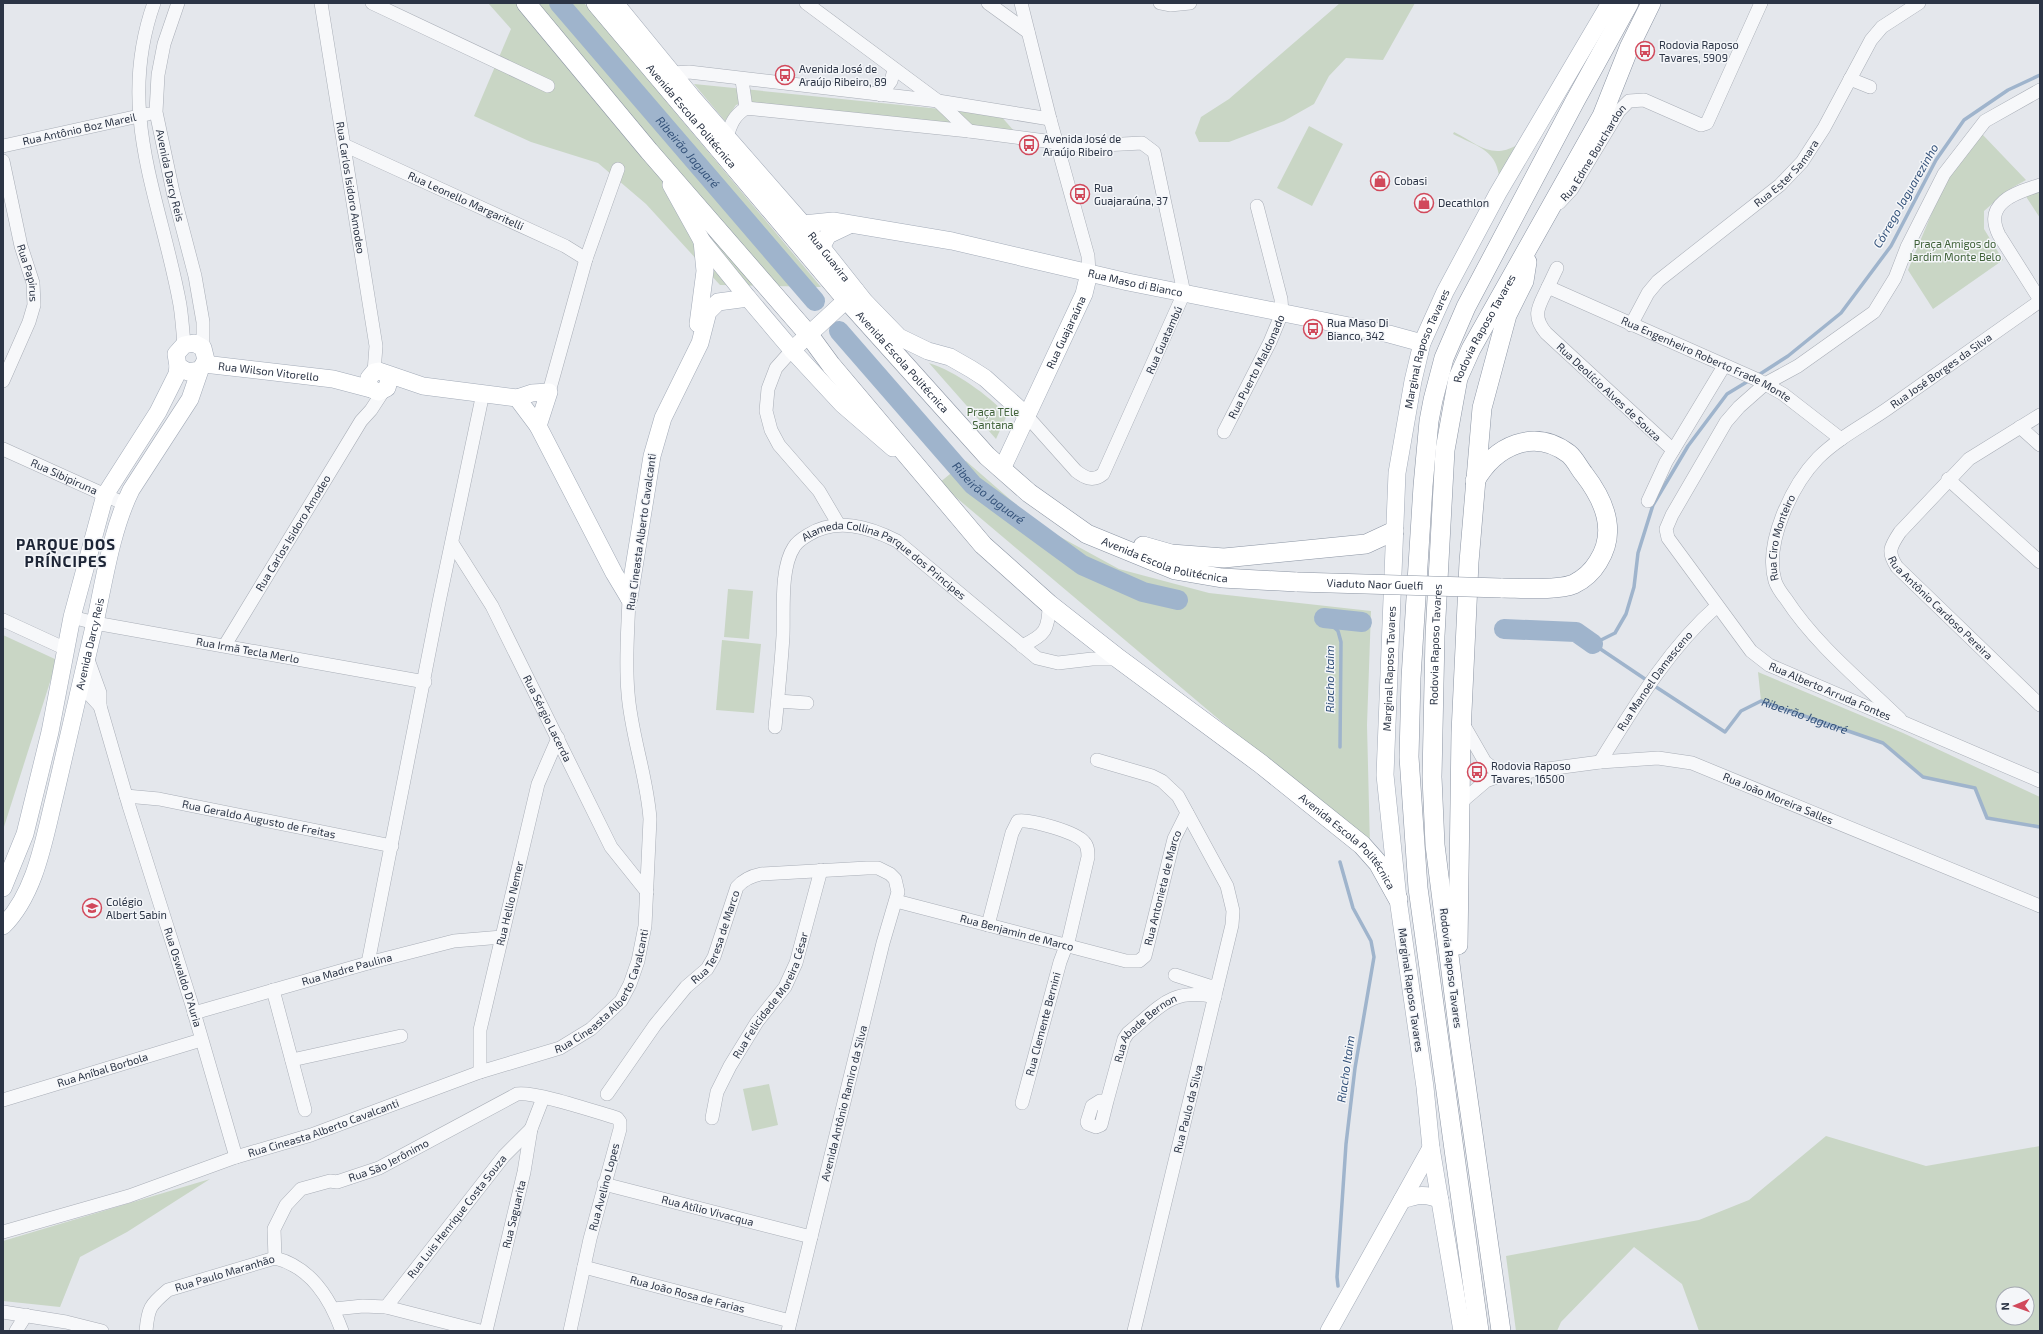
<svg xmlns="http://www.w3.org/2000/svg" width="2043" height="1334" font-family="'Exo 2',sans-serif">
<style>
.green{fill:#c9d6c5;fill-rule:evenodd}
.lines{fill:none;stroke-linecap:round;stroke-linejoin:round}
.stream{stroke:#9fb4cc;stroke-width:3.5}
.river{stroke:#9fb4cc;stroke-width:20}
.minor-casing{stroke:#a9aeb7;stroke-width:14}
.major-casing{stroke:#a3abb8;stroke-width:18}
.highway-casing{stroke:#8b94a3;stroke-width:20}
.minor{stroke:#f7f8fa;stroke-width:13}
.major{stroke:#fff;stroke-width:17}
.highway{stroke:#fff;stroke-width:19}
.highway-bridge-casing{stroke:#8b94a3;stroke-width:20;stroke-linecap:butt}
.highway-bridge{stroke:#fff;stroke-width:19}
.labels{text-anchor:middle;stroke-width:3;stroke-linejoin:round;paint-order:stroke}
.poi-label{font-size:11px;fill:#2b3445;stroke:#f4f6f9;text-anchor:start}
.street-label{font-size:11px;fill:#2b3445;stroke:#f4f6f9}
.park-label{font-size:11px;fill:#3f6138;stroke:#f4f6f9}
.water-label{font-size:12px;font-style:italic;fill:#34527a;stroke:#f4f6f9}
.district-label{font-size:15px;font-weight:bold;letter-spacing:1px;fill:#1d2536;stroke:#f4f6f9}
</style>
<rect width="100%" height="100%" fill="#e4e7ec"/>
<!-- green -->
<path class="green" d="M488,3H584L821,287L720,285L646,204L598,163L531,142L474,116L511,29Z
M1340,3H1415L1383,60L1346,58L1329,76L1314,104L1284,121L1229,142H1199L1195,133L1201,117L1229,99Z
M694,84L1000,115L1014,131L744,102L736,105L725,121Z
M1309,126L1343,144L1312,206L1277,188Z
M1454,132C1478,144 1491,160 1517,145L1499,176C1496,149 1474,145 1453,134Z
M1982,134L2026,180L2008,190L1984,211V229L2003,260L1933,309L1908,270L1944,184Z
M2040,189V218L2025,195Z
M929,363C955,371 988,395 1007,415L996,439Z
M966,461L1042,527L1119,569L1209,593L1371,611L1367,725L1370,847L939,483Z
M728,589L753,591L749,639L724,637Z
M3,635L57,660L3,830Z
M722,640L761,644L754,713L716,710Z
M1758,672L1903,733L2040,797V827L1987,818L1975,788L1923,777L1883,743L1761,701Z
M769,1084L778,1125L752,1131L743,1089Z
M1826,1136L1926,1166L2040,1146V1331H1699L1682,1284L1634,1247L1561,1322L1557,1331H1516L1506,1256L1699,1220L1749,1200ZM2003,1294H2027V1318H2003Z
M210,1179L127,1232L80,1257L60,1307L3,1301V1241Z"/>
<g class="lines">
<!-- stream -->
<g class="stream">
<path d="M1757,376L1788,356L1841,313L1891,246L1936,160L1964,120L2008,90L2040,75"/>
<path d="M1324,618L1338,631L1341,642L1340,747"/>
<path d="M1648,681L1593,644L1615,633L1626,614L1634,587L1638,553L1653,505L1688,446L1727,394L1750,380"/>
<path id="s1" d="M1653,685L1725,732L1741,711L1761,701L1883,743L1923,777L1975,788L1987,818L2040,827"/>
<path d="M1338,1286L1337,1277L1346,1144L1355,1068L1374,957L1371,941L1353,908L1340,862"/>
</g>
<!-- river -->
<g class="river">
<path id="s2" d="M559,3L815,301"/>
<path id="s3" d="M839,331L973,485L1082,565L1143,592L1178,600"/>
<path d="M1324,618L1362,622"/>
<path d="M1504,629L1576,632L1593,644"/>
</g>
<!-- minor casing -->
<g class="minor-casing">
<g id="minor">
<path d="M154,3C115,113 161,199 180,305C182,318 183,332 184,345"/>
<path id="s4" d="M178,3L164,44L158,75L156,112L173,192L195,276L203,322V348"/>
<path id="s5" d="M321,3L376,346L374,372"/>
<path d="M372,3L548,86"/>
<path d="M806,3L938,101L969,131"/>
<path d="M988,3L1028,32"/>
<path d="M1021,3L1050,119L1088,256L1089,273"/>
<path d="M1160,3L1170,5L1190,3"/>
<path d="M672,73L689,72L938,101L1050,119"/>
<path d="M1850,79L1870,87"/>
<path d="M742,80L746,108"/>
<path id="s6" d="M2040,90L1985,121L1944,174L1907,247L1895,278L1874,312L1798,366L1765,384L1739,407L1726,422L1672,515L1666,529L1668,538L1751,651L1769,665L2040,781"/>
<path d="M881,95L891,81L894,70"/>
<path d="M727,137C731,123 734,116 746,108L969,131L1084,146L1142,143L1154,152L1184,293L1103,474C1093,482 1085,478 1076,471L1026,415"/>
<path id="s7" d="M344,145L565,246L586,259"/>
<path id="s8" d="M3,146L148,114"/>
<path id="s9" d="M3,161L21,246L33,283L34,305L29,322L3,381"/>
<path d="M2040,185C2015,193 1983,203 1999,235L2040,300"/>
<path id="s10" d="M1559,203L1572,189L1619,111L1629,101L1644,100L1701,125L1707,123L1761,3"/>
<path d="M1548,287L1557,268"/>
<path id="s11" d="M1631,325L1648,293L1658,281L1780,185L1802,162L1824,128L1871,40L1882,27L1919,3"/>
<path d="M792,350L776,368L768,389L766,411L771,430L779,445L819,491L839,525"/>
<path d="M549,392L586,259L618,169"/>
<path id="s12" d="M2040,415L1969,459L1900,532C1890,547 1887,552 1897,567L2040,705"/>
<path d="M2020,427L2040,445"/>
<path id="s13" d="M1224,432L1270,342L1282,313L1281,299L1257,206"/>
<path id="s14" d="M3,449L125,504"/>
<path id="s15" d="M1673,450L1546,333C1531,315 1539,306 1548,287L1758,380L1783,394L1841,439"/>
<path d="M1948,479L2040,562"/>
<path d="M1648,501L1666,462L1724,366"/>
<path id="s16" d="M452,543L492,606L611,847L647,892"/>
<path id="s17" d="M72,617L95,623L425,682"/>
<path d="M3,620L66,649"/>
<path id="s18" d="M225,645L361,421L371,410L384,390"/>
<path d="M1022,646C1045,635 1049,630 1049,604"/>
<path id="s19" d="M87,657L100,693V706L129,806L191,1002L236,1157"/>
<path d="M81,679L88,693L100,706"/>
<path d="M778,701L807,703"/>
<path id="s20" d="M1900,719C1861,681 1816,645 1786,599C1782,594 1777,587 1775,581C1764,543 1792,485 1818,458C1838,438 1864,425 1887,409C1938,373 1989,337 2040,301"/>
<path d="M1462,722L1485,762L1502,775"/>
<path id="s21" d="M775,727C778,697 781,667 783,636C784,611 780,568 794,547C797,542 803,538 808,535C837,517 869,527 897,541L1037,658L1058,663L1092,659H1119"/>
<path d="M1097,760L1152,776L1162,781L1178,796L1227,886L1233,911L1232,925L1134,1331"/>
<path id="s22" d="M1600,762C1634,707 1668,649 1717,606"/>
<path id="s23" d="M126,796L159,799L392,846"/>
<path id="s24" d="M1459,804L1486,781L1502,775L1600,762L1658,758L1692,763L2040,906"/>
<path id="s25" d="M896,901L1126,961H1139L1145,956L1174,839L1187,813"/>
<path d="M988,925L1012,833L1018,821C1030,819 1076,832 1084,842C1088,846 1088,852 1088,857L1069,938L1060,962L1022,1103"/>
<path d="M368,963L439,602L483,393"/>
<path d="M1175,975L1209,986H1217"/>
<path d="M273,990L305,1110"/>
<path id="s26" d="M194,1013L368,963L454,941L502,937"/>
<path d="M292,1060L401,1036"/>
<path id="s27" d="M480,1072V1030L538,784L558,738"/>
<path id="s28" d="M607,1094L655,1025L686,987L707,969L714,957L737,887C744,879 751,876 761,874L867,868H878L890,874L895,879L898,892L883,943L788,1331"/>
<path id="s29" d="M3,1100L201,1040"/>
<path id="s30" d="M1107,1101L1101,1125L1096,1127L1088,1124L1087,1122L1092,1106L1100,1101H1107L1124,1039L1128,1033C1159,1008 1171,987 1215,997"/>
<path id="s31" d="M712,1118L717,1092L730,1066L757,1022L785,987L796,963L821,870"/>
<path id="s32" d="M604,1184L811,1237"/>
<path id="s33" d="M3,1232L129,1196L236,1157L311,1135L480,1072L560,1048L591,1029L621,1001L630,984L638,961L645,926L650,819C647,776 631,735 628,693C625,661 628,629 629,598"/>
<path id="s34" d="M275,1258L274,1229L286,1205L301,1189L330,1181L337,1182L379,1168L517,1094C535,1091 596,1112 617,1118L620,1122V1129L590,1239L570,1331"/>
<path id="s35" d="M584,1267L790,1321"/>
<path id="s36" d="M386,1307L504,1156L531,1129"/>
<path d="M334,1309L363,1306L386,1307L480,1331"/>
<path d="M3,1312L66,1322L102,1331"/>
<path d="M16,1331L26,1315"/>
<path id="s37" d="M146,1331C148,1308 150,1305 168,1290L275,1258C311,1267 330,1298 342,1331"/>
<path id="s38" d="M486,1331L524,1172L531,1129L543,1098"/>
</g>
</g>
<!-- major casing -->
<g class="major-casing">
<g id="major">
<path id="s39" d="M615,3L691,96L803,224L865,302L899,337L928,351L950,357L971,369L985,378L1026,415"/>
<path d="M671,185L702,241L748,298L792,350L842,404L893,448"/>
<path id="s40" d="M803,224L833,221L952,241L1128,282L1389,334L1422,343"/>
<path d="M821,248L828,235L849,225"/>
<path d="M698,324L705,271L702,241"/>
<path d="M792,350L856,291"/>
<path id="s41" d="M204,364L333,379L371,389"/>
<path d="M386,374L389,381L387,388L379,392C371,390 368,386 369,378L374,372L379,371L423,386L517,398L532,393L549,392L538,426L614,573L629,598"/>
<path d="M517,398L538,426"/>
<path id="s42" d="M1002,469L1084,294L1089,273"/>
<path d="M629,598L652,456L663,418L700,343L708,312L718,302L748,298"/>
<path d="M3,888L25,834L50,732L72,617L105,495L158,412L177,374L178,366"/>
<path id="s43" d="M3,926C36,893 44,839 55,795C69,736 82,677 96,618C105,576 112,529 131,490L190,399L200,370L206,360L203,348L194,343L184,345L176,354L178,366L188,372L200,370"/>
<path d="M1402,1200C1417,1195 1426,1193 1440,1200"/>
<path d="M1329,1331L1431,1148"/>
<path id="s44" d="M1462,1331L1431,1148L1425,1087L1398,899L1385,775L1397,473L1413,381L1422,343L1445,292L1498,193L1610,3"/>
</g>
</g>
<!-- highway casing -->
<g class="highway-casing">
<g id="highway">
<path id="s45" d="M526,3L649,151L809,335L831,365L983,545L1049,604L1119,659L1261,764L1362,845L1378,863L1398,899"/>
<path id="s46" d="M596,3L846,299L987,456L1029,493L1087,534L1175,570L1222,578L1297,582"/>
<path d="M1475,481C1495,446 1534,427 1569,454C1575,459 1579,468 1584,474C1604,500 1618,531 1598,562C1592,572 1584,579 1574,584C1558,591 1520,588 1501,588"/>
<path d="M1143,546L1171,554L1224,558L1366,544L1394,531"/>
<path d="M1458,945L1461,733L1469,562L1482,408L1507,315L1524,281L1527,262"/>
<path d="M1479,1331L1418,888L1409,757L1411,678L1423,486L1429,421L1433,400L1444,358L1466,307L1575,101L1629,3"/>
<path id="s47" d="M1501,1331L1460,1042L1435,845L1432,777L1435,636L1445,450L1458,378L1471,349L1602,116L1629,48L1651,3"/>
</g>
</g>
<!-- minor -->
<use href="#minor" class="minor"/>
<!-- major -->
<use href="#major" class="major"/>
<!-- highway -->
<use href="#highway" class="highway"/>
<!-- highway-bridge casing -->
<g class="highway-bridge-casing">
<g id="highway-bridge">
<path id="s48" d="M1297,582L1501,588"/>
</g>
</g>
<!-- highway-bridge -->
<use href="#highway-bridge" class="highway-bridge"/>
</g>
<!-- icons -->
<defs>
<g id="bus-ring" transform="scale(1)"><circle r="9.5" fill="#f4f6f9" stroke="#d1495b" stroke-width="1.5"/><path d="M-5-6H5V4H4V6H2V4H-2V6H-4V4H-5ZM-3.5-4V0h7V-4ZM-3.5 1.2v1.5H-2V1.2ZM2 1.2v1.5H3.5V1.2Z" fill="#d1495b"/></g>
<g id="shop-ring" transform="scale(1)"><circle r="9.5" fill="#f4f6f9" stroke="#d1495b" stroke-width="1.5"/><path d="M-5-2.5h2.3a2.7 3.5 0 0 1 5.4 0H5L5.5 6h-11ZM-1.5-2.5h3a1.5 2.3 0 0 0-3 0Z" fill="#d1495b"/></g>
<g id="school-ring" transform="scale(1)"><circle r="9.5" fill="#f4f6f9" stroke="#d1495b" stroke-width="1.5"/><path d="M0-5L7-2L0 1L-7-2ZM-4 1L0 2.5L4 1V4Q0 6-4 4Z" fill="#d1495b"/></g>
</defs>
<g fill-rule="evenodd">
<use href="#bus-ring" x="1645" y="51"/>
<use href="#bus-ring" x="785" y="75"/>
<use href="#bus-ring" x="1029" y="145"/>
<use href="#shop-ring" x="1380" y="181"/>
<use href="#bus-ring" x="1080" y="194"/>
<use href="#shop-ring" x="1424" y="203"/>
<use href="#bus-ring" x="1313" y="329"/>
<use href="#bus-ring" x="1477" y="772"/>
<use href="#school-ring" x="92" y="908"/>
</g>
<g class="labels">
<!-- poi labels -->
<g class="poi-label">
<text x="1659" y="49">Rodovia Raposo<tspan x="1659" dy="13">Tavares, 5909</tspan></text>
<text x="799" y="73">Avenida José de<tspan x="799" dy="13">Araújo Ribeiro, 89</tspan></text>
<text x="1043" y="143">Avenida José de<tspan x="1043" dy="13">Araújo Ribeiro</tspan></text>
<text x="1394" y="185">Cobasi</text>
<text x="1094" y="192">Rua<tspan x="1094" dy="13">Guajaraúna, 37</tspan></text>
<text x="1438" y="207">Decathlon</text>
<text x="1327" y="327">Rua Maso Di<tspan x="1327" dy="13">Bianco, 342</tspan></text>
<text x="1491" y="770">Rodovia Raposo<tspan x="1491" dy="13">Tavares, 16500</tspan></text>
<text x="106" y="906">Colégio<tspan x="106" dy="13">Albert Sabin</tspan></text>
</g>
<!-- street labels -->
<g class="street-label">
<text dy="4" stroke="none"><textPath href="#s46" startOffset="148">Avenida Escola Politécnica</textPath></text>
<text dy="4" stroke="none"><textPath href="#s8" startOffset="78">Rua Antônio Boz Mareil</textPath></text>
<text dy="4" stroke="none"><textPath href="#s10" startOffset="61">Rua Edme Bouchardon</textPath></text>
<text dy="4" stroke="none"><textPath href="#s11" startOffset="220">Rua Ester Samara</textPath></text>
<text dy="4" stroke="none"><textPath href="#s4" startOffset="177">Avenida Darcy Reis</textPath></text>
<text dy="4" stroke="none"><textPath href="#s5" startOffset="187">Rua Carlos Isidoro Amodeo</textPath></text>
<text dy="4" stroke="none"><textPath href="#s7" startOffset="134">Rua Leonello Margaritelli</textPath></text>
<text dy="4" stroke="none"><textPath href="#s39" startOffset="332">Rua Guavira</textPath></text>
<text dy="4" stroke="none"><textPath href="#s9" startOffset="115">Rua Papirus</textPath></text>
<text dy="4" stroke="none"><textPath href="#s40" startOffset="339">Rua Maso di Bianco</textPath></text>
<text dy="4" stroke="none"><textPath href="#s47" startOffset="1015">Rodovia Raposo Tavares</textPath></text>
<text dy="4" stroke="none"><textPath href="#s42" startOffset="151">Rua Guajaraúna</textPath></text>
<text transform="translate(1164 340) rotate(-66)" y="4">Rua Guatambú</text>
<text dy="4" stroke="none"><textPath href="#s44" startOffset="992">Marginal Raposo Tavares</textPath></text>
<text dy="4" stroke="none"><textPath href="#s15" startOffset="397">Rua Engenheiro Roberto Frade Monte</textPath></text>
<text dy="4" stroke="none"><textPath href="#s46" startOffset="472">Avenida Escola Politécnica</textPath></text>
<text dy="4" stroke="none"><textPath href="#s13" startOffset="73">Rua Puerto Maldonado</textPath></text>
<text dy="4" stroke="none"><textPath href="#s20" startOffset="473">Rua José Borges da Silva</textPath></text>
<text dy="4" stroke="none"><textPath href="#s41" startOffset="65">Rua Wilson Vitorello</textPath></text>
<text transform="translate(1609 392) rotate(43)" y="4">Rua Deolício Alves de Souza</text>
<text dy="4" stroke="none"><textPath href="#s14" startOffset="67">Rua Sibipiruna</textPath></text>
<text transform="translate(641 532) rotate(-82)" y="4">Rua Cineasta Alberto Cavalcanti</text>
<text dy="4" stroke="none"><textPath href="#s18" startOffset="131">Rua Carlos Isidoro Amodeo</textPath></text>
<text dy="4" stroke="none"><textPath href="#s20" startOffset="232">Rua Ciro Monteiro</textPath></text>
<text dy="4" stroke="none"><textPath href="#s46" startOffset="808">Avenida Escola Politécnica</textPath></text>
<text dy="4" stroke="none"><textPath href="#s21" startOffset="288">Alameda Collina Parque dos Principes</textPath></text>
<text dy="4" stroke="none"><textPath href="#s48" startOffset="78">Viaduto Naor Guelfi</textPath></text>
<text dy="4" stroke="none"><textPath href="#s12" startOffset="282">Rua Antônio Cardoso Pereira</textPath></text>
<text dy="4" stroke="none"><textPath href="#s43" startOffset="298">Avenida Darcy Reis</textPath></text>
<text dy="4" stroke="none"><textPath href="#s47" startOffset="691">Rodovia Raposo Tavares</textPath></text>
<text dy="4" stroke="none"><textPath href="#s17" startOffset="179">Rua Irmã Tecla Merlo</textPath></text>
<text dy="4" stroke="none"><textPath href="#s44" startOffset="668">Marginal Raposo Tavares</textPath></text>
<text dy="4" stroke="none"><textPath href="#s22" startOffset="98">Rua Manoel Damasceno</textPath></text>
<text dy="4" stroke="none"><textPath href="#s6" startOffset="832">Rua Alberto Arruda Fontes</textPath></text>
<text dy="4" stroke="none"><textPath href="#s16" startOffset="200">Rua Sérgio Lacerda</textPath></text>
<text dy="4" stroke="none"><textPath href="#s24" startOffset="337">Rua João Moreira Salles</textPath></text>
<text dy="4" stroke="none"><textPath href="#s23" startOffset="135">Rua Geraldo Augusto de Freitas</textPath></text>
<text dy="4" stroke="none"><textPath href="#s45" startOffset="1180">Avenida Escola Politécnica</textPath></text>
<text dy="4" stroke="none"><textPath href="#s25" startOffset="329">Rua Antonieta de Marco</textPath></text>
<text dy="4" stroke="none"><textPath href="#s27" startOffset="172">Rua Hellio Nemer</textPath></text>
<text dy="4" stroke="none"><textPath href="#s25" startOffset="125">Rua Benjamin de Marco</textPath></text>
<text dy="4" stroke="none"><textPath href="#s28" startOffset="193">Rua Teresa de Marco</textPath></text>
<text transform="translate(1451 968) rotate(83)" y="4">Rodovia Raposo Tavares</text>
<text dy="4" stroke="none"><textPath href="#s26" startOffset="159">Rua Madre Paulina</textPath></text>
<text dy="4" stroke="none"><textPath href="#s19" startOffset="335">Rua Oswaldo D'Auria</textPath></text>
<text dy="4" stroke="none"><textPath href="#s33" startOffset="661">Rua Cineasta Alberto Cavalcanti</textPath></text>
<text transform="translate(1411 990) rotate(82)" y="4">Marginal Raposo Tavares</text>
<text dy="4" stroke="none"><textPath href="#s31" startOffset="138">Rua Felicidade Moreira César</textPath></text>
<text transform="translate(1043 1024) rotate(-75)" y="4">Rua Clemente Bernini</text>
<text dy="4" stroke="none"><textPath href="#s30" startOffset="160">Rua Abade Bernon</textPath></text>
<text dy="4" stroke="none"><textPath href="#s29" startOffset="104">Rua Aníbal Borbola</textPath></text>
<text transform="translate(844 1103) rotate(-76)" y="4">Avenida Antônio Ramiro da Silva</text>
<text transform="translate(1188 1109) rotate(-76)" y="4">Rua Paulo da Silva</text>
<text dy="4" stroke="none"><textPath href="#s33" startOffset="337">Rua Cineasta Alberto Cavalcanti</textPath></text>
<text dy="4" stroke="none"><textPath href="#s34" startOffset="171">Rua São Jerônimo</textPath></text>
<text transform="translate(604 1187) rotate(-75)" y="4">Rua Avelino Lopes</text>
<text dy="4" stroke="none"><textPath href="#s32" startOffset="107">Rua Atílio Vivacqua</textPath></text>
<text dy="4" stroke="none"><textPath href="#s38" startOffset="120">Rua Saguarita</textPath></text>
<text dy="4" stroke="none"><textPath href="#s36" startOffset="115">Rua Luis Henrique Costa Souza</textPath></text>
<text dy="4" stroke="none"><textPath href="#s37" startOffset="108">Rua Paulo Maranhão</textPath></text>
<text dy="4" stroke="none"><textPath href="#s35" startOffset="107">Rua João Rosa de Farias</textPath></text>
</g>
<!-- park labels -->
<g class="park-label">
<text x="1955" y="248">Praça Amigos do<tspan x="1955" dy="13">Jardim Monte Belo</tspan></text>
<text x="993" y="416">Praça TEle<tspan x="993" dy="13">Santana</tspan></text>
</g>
<!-- water labels -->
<g class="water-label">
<text dy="4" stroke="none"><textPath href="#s2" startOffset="197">Ribeirão Jaguaré</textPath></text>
<text transform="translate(1906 196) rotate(-60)" y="4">Córrego Jaguarezinho</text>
<text dy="4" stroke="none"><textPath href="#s3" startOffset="221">Ribeirão Jaguaré</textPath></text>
<text transform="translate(1330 679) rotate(-90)" y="4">Riacho Itaim</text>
<text dy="4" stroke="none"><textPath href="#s1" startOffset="181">Ribeirão Jaguaré</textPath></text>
<text transform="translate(1346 1069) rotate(-82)" y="4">Riacho Itaim</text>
</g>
<!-- district labels -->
<g class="district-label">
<text x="66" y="550">PARQUE DOS<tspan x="66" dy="17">PRÍNCIPES</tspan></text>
</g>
</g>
<!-- border -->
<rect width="2043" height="1334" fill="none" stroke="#2b3445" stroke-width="8"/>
<!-- north arrow -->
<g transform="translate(2015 1306) rotate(268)"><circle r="19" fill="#f4f6f9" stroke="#a4a8b1"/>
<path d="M0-3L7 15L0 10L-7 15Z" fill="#d1495b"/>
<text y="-6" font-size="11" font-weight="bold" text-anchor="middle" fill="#2b3445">N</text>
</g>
</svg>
